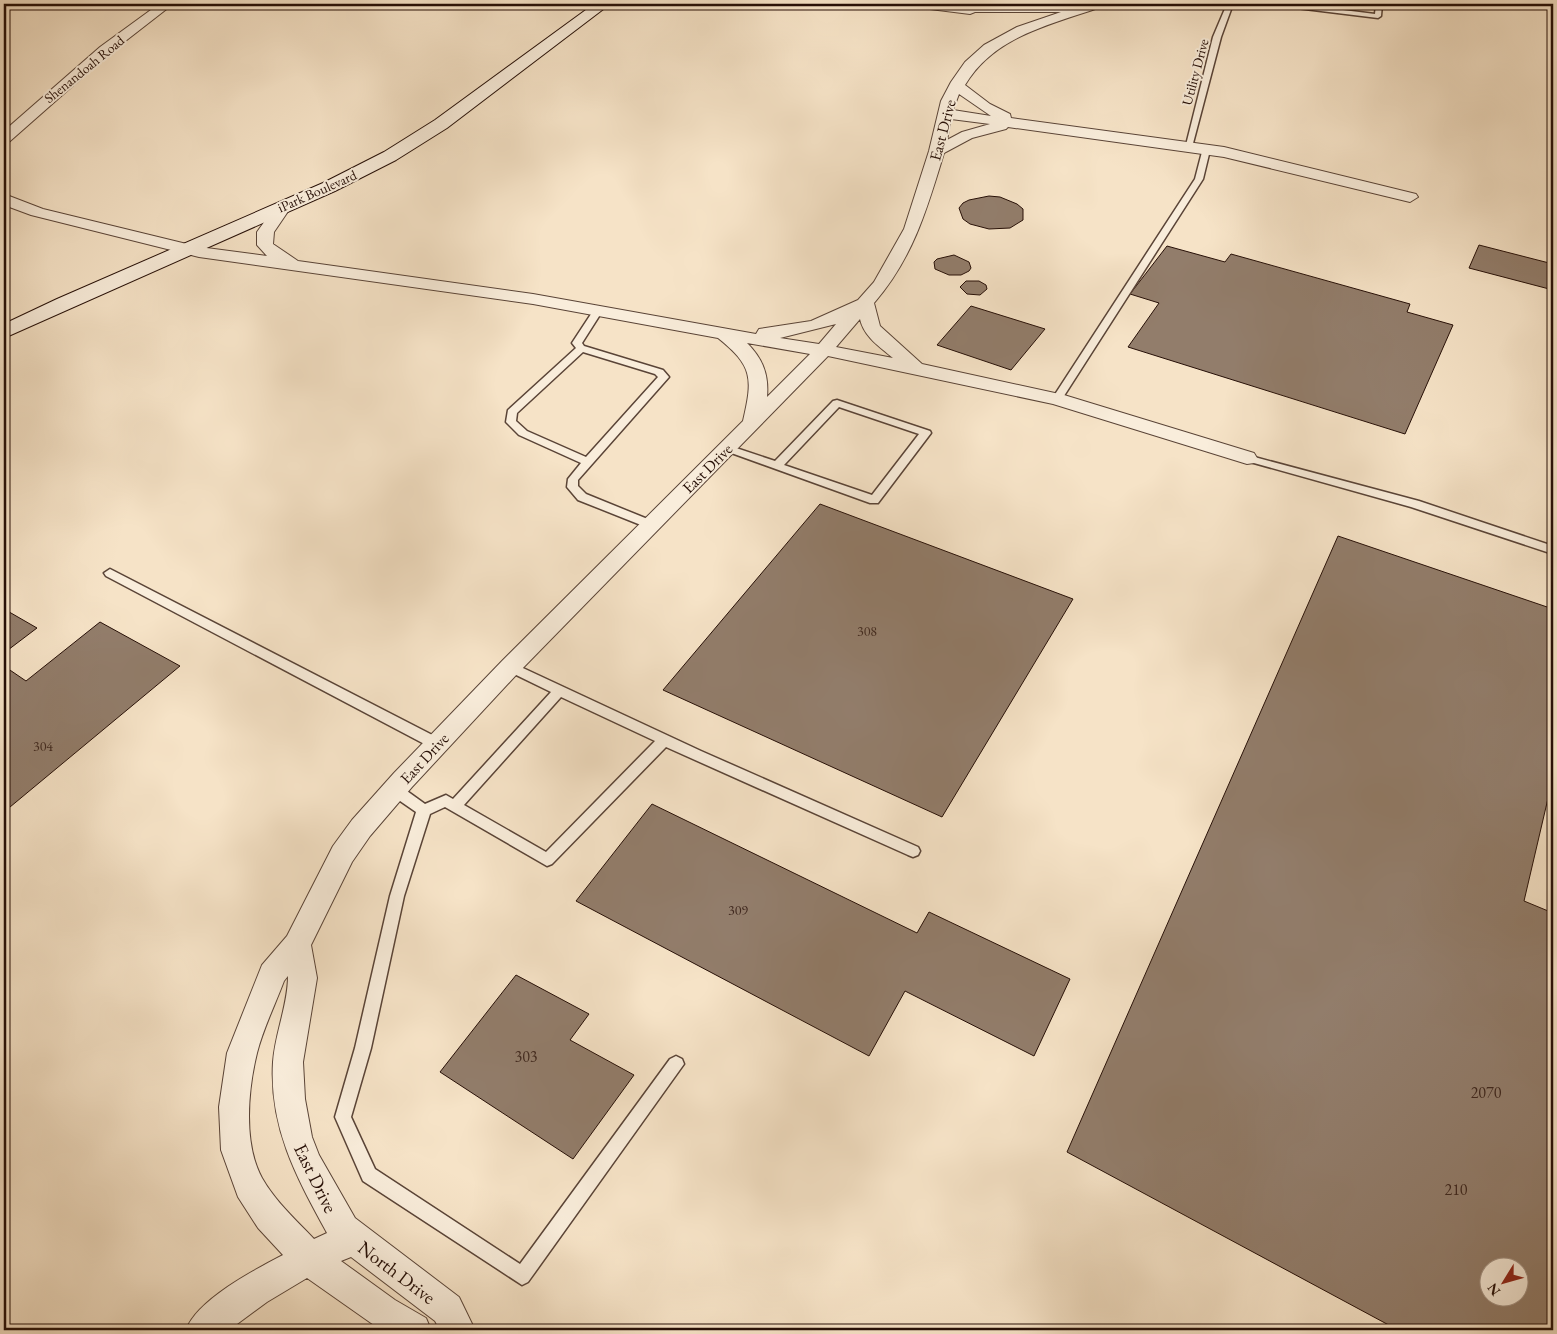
<svg xmlns="http://www.w3.org/2000/svg" width="1557" height="1334" font-family="'EB Garamond',serif">
<style>
.building{fill:#927d6b;stroke:#260f07;fill-rule:evenodd}
.lines{fill:none;stroke-linecap:round;stroke-linejoin:round}
.service-casing{stroke:#5a4437;stroke-width:3}
.minor-casing{stroke:#5a4437;stroke-width:2}
.secondary-casing{stroke:#260f07;stroke-width:2}
.service{fill:#f9eddb;fill-rule:evenodd}
.minor{fill:#f9eddb;fill-rule:evenodd}
.secondary{fill:#f9eddb;fill-rule:evenodd}
.labels{text-anchor:middle;stroke-width:4;stroke-linejoin:round;paint-order:stroke}
.far-street-label{font-size:14px;fill:#260f07;stroke:#f9eddb}
.number-label{font-size:14px;fill:#412a20}
.street-label{font-size:16px;fill:#260f07;stroke:#f9eddb}
.near-number-label{font-size:16px;fill:#412a20}
.near-street-label{font-size:19px;fill:#260f07;stroke:#f9eddb}
</style>
<rect width="100%" height="100%" fill="#f6e3c7"/>
<filter id="stains"><feTurbulence type="fractalNoise" baseFrequency=".004" numOctaves="4"/><feColorMatrix values="0 0 0 0 .2 0 0 0 0 .09 0 0 0 0 .02 0 0 0 .5 -.17"/></filter>
<radialGradient id="worn" r=".72"><stop offset=".6" stop-color="#630" stop-opacity="0"/><stop offset="1" stop-color="#630" stop-opacity=".3"/></radialGradient>
<!-- building -->
<path class="building" d="M989,196L1000,197L1017,204L1023,209V220L1010,228L989,229L970,224L963,219L959,208L963,203L969,200Z
M1479,245L1553,264V290L1469,268Z
M1167,246L1225,262L1231,254L1410,304L1407,312L1453,325L1405,434L1128,347L1159,303L1130,294Z
M954,255L969,262L971,268L969,271L961,275H949L935,269L934,262L937,259Z
M966,281H979L986,285L987,289L980,295L967,294L960,287Z
M971,306L1045,329L1011,370L937,345Z
M820,504L1073,599L942,817L663,690Z
M1338,536L1553,609V777L1524,901L1553,913V1330H1398L1067,1152ZM1490,1266H1520V1296H1490Z
M4,609L37,628L4,653Z
M100,622L180,666L4,812V666L26,681Z
M652,804L917,933L929,912L1070,979L1034,1056L905,991L869,1056L576,901Z
M516,975L589,1014L570,1040L634,1075L573,1159L440,1072Z"/>
<g class="lines">
<!-- service casing -->
<g class="service-casing">
<path id="service" d="M1227,4H1233L1221,37L1192,147L1185,149L1213,37Z
M1277,4H1295L1375,14L1376,4H1382L1381,16L1378,18L1280,6Z
M1203,148L1210,150L1203,179L1062,399L1057,402L1053,401L1052,399L1195,179Z
M598,307L603,310L582,343L584,346L663,370L669,377L578,480V486L586,494L655,522L657,525L651,529L578,500L567,487L568,479L581,463L519,435L506,422L508,410L576,348L572,343L595,308ZM583,352L655,374L658,377L586,457L527,431L516,421L517,413Z
M837,400L930,431L931,433L878,503H870L723,450L722,448L727,445L775,461L833,401ZM839,407L919,434L872,495L784,465Z
M1247,455L1419,501L1553,546V554L1411,507L1243,460L1242,458L1243,456Z
M110,569L442,740L444,744L442,748H432L106,576L104,573Z
M510,662L701,751L918,847L920,851L918,855L913,857L908,855L666,747L552,864L547,866L445,807L430,814L404,896L371,1048L351,1117L375,1169L520,1264L670,1059L676,1056L682,1059L684,1064L528,1282L522,1285L363,1181L335,1117L355,1048L390,896L416,812L390,794L388,790L390,786L395,785L400,786L425,804L446,795L453,799L551,692L506,670L504,667L506,664ZM561,697L655,741L546,852L464,805Z"/>
</g>
<!-- minor casing -->
<g class="minor-casing">
<path id="minor" d="M159,4H173L110,53L9,142L4,143V131L100,47Z
M916,4H1061L1066,5V10L1084,4H1102L1101,7C1050,25 994,36 965,85L990,104L1010,114L1011,118L1224,147L1416,194L1418,197L1410,202L1224,157L1008,127L1006,129L972,138L944,153C927,209 913,258 874,303L880,326L922,364L1064,395L1254,453L1257,458L1254,463L1247,464L1053,404L828,356L518,673L412,787L370,836L352,862L311,945L317,978L303,1062L305,1099L312,1137L319,1155L355,1218L459,1297L475,1330H440L435,1321L351,1257L341,1261L395,1300L426,1318L431,1330H381L307,1278L267,1302L229,1330H186C197,1300 254,1270 283,1255L258,1228L238,1197L221,1150L219,1107L227,1053L262,965L287,936L333,846L352,820L394,773L502,661L743,421C753,378 753,366 718,338L533,304L199,257L31,215L4,205V194L43,209L199,247L267,256L257,245V232L277,204L283,202L291,207L274,232L273,244L298,261L533,294L756,334L759,329L811,321L858,300L874,282L904,229L929,151L941,101L951,82L965,62L984,45L1017,27L1061,12H975L970,14L922,8ZM959,94L991,116L953,110ZM951,119L990,124L962,132L947,140ZM860,319C864,337 880,347 893,358L836,347ZM836,324L819,344L780,338ZM747,343L810,354L767,397C769,375 763,359 747,343ZM288,976C288,1005 275,1033 273,1062C269,1128 297,1178 327,1233L314,1239C296,1220 275,1201 262,1178C243,1143 248,1090 257,1053C263,1029 275,1005 284,981Z"/>
</g>
<!-- secondary casing -->
<g class="secondary-casing">
<path id="secondary" d="M594,4H610L447,128L396,160L335,191L4,338V324L57,299L323,183L384,152L435,120Z"/>
</g>
<!-- service -->
<use href="#service" class="service"/>
<!-- minor -->
<use href="#minor" class="minor"/>
<!-- secondary -->
<use href="#secondary" class="secondary"/>
</g>
<g class="labels">
<!-- far-street labels -->
<g class="far-street-label">
<text transform="translate(84 69) rotate(-39)" y="5">Shenandoah Road</text>
<text transform="translate(1195 72) rotate(-75)" y="5">Utility Drive</text>
<text transform="translate(317 191) rotate(-24)" y="5">iPark Boulevard</text>
</g>
<!-- number labels -->
<g class="number-label">
<text x="867" y="636">308</text>
<text x="43" y="751">304</text>
<text x="738" y="915">309</text>
</g>
<!-- street labels -->
<g class="street-label">
<text transform="translate(942 130) rotate(-75)" y="6">East Drive</text>
<text transform="translate(707 468) rotate(-45)" y="6">East Drive</text>
<text transform="translate(424 758) rotate(-47)" y="6">East Drive</text>
</g>
<!-- near-number labels -->
<g class="near-number-label">
<text x="526" y="1062">303</text>
<text x="1486" y="1098">2070</text>
<text x="1456" y="1195">210</text>
</g>
<!-- near-street labels -->
<g class="near-street-label">
<text transform="translate(316 1178) rotate(64)" y="7">East Drive</text>
<text transform="translate(397 1272) rotate(37)" y="7">North Drive</text>
</g>
</g>
<!-- margin -->
<rect width="1557" height="1334" fill="none" stroke="#f6e3c7" stroke-width="20"/>
<rect x="5" y="5" width="1547" height="1324" fill="none" stroke="#260f07" stroke-width="2.5"/>
<rect x="10" y="10" width="1537" height="1314" fill="none" stroke="#260f07"/>
<!-- north arrow -->
<g transform="translate(1504 1282) rotate(233)"><circle r="24" fill="#f9eddb" stroke="#a59486"/>
<path d="M0-4L9 19L0 12L-9 19Z" fill="#8f2418"/>
<text y="-8" font-size="14" font-weight="bold" text-anchor="middle" fill="#260f07">N</text>
</g>
<rect width="100%" height="100%" filter="url(#stains)"/>
<rect width="100%" height="100%" fill="url(#worn)"/>
</svg>
